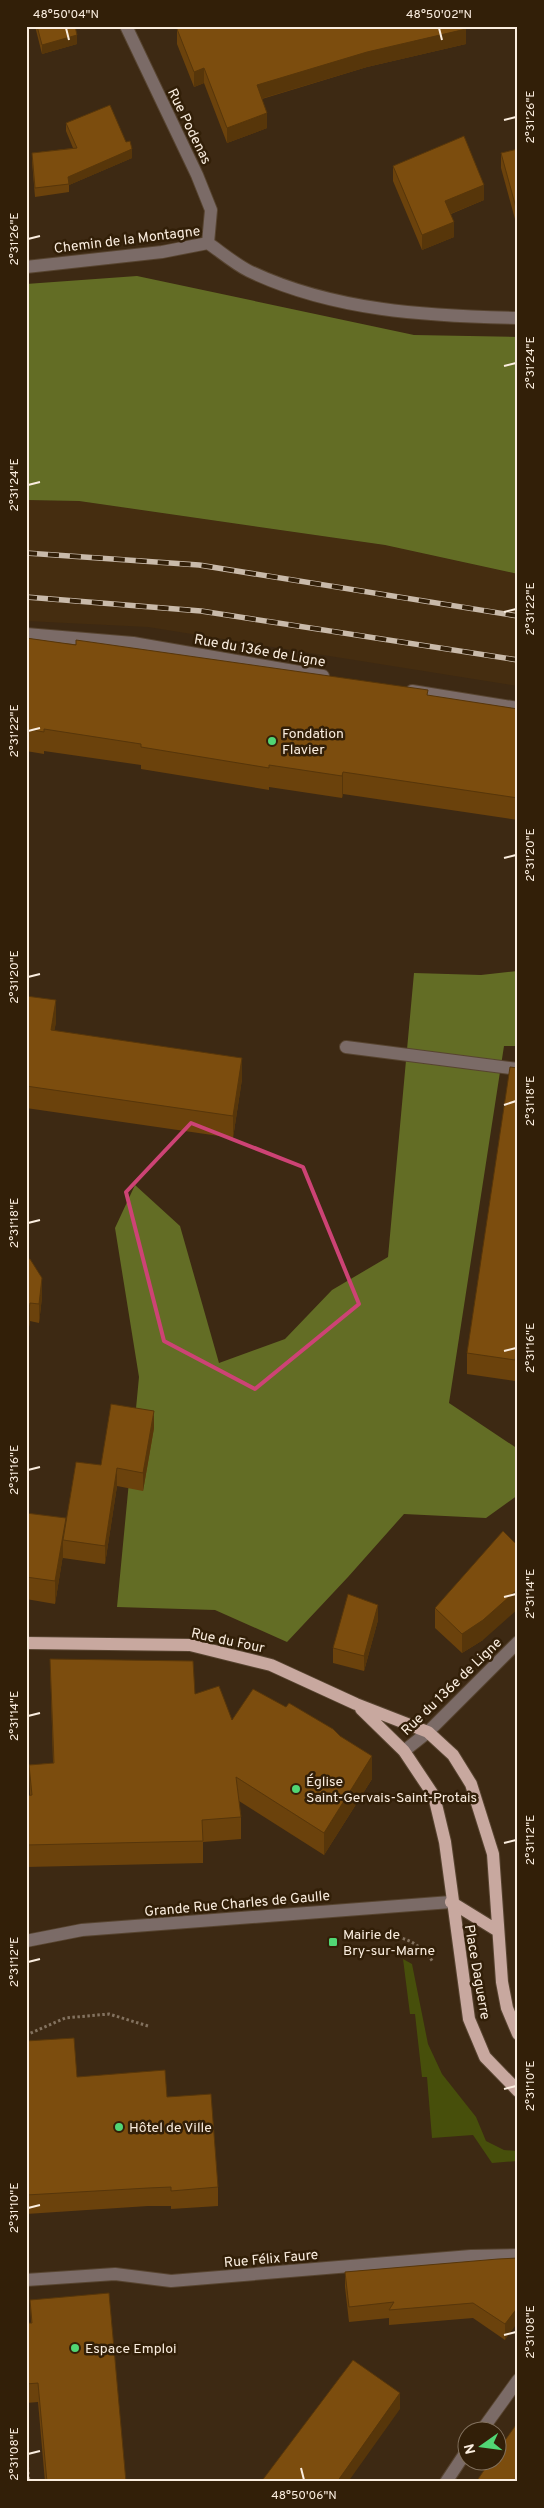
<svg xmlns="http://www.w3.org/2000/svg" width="544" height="2508" font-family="Overpass,sans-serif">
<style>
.built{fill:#452d10}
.green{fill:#474f0b}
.forest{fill:#636d25}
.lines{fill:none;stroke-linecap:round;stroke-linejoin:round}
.minor-casing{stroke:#574430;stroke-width:14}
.major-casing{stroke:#574430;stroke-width:14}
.path{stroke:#83725f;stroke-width:3;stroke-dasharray:2.5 2.5;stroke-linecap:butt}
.minor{stroke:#7b6b67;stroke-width:12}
.major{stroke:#c8a89f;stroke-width:12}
.rail-casing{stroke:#c9baaa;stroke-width:5.5}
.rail{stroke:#321f08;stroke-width:4;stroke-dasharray:11;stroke-linecap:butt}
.wall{fill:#6b420c}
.shaded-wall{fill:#57360a}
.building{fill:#7c4d0e;stroke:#57360a}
.marked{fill:none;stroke:#cd4375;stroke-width:4;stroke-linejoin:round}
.ticks{fill:none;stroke:#faeddf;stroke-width:2}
.poi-dot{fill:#51d674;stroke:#321f08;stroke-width:2}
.labels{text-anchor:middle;stroke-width:5;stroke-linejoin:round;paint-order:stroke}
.street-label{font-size:14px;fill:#faeddf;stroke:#321f08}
.poi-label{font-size:14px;fill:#faeddf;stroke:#321f08;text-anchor:start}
.neatline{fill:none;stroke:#faeddf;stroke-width:2}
.ticks-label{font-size:12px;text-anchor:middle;fill:#faeddf}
</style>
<rect width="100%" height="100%" fill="#3d2913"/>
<!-- built -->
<path class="built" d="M26,500L79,501L385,545L518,574V686L148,627L26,621Z"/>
<!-- green -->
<path class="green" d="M403,1959L412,1964L428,2044L442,2074L476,2117L486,2141L504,2150L518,2151V2161L492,2163L473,2135L432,2138L427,2077H422L415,2014H410Z"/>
<!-- forest -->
<path class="forest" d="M137,276L414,335L518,337V574L385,545L79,501L26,500V284Z
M518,971V1046H504L449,1403L518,1449V1495L486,1518L404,1514L348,1577L287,1642L215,1610L117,1607L139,1377L115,1228L135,1185L180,1226L219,1363L285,1339L332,1290L388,1257L414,973L481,975Z"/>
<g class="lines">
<!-- minor casing -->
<g class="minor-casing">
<path id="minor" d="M126,26L197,175L211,210L208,243
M26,267L162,252L208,243C221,252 235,264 249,271C333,311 427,316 518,318
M26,634L133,643L323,676
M412,691L518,708
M346,1047L518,1069
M404,1751L428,1732L518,1642
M26,1941L82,1930L451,1902
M26,2280L115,2274L171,2281L471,2256L518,2255
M482,2430L518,2380
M446,2482L466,2452"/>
</g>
<!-- major casing -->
<g class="major-casing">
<path id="major" d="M26,1643L190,1645L271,1665L356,1704L428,1732L453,1755L471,1784L493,1854L502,1982L507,2008L518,2034
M361,1709L404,1751L434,1796L445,1842L469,2019L485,2057L518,2091
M451,1902L498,1931"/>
</g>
<!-- path -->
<path class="path" d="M393,1936C410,1939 423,1947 433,1962
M26,2035L65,2018L109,2014L148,2026
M26,2452L29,2482"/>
<!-- minor -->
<use href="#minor" class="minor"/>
<!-- major -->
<use href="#major" class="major"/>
<!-- rail casing -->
<g class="rail-casing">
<path id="rail" d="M26,553L199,565L518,616
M26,597L201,611L518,660"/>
</g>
<!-- rail -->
<use href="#rail" class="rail"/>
</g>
<!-- wall -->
<path class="wall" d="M35,26H75L77,44L42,54Z
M177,29L466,44L367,67L262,99L267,128L227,143L204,83L194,87L177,44Z
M66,123L132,158L69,185V192L35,197L32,161V153L73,148L66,131Z
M518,149V230L501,168V153Z
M393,166L484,200L451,214L454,237L422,250L393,181Z
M26,638L518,709V820L343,794L342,798L269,787V790L141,769V765L44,751V754L26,751Z
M26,996L56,1022L54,1031L242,1079L233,1138L26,1108Z
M518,1068V1363L515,1381L467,1374V1353Z
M26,1259L42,1297L39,1323L30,1321L26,1345Z
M154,1428L143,1491L117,1486L105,1564L63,1558V1555L55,1604L26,1599V1513L66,1524L101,1465Z
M435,1608L483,1640L462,1653L435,1628Z
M378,1620L364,1671L333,1663V1648Z
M50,1659L195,1694L232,1720L372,1779L324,1855L239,1801L241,1817V1839L203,1842V1863L26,1867V1796L30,1795L29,1765L53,1763Z
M26,2041L77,2077L167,2097L218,2187V2206L171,2209V2206H148L26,2214Z
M518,2258L505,2340L473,2318L389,2325V2318L349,2322L345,2287V2272Z
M30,2300L126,2482H45L38,2402L26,2403V2323H31Z"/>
<!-- shaded-wall -->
<path class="shaded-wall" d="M466,29V44L367,67L257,100V85L367,52Z
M77,35V44L42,54V45Z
M204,68V83L194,87V72Z
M267,113V128L227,143V128Z
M132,149V158L69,185L68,177Z
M484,185V200L445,216V201Z
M454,222V237L422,250V235Z
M343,772V794L342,798V776Z
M56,1000V1022L51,1052V1030Z
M242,1058V1079L233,1138V1116Z
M42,1278V1297L39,1323V1304Z
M30,1303V1321L26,1345V1326Z
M518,1342V1363L515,1381V1360Z
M154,1411V1428L143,1491V1473Z
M117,1468V1486L105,1564V1546Z
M66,1518V1540H63V1555L55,1604V1581Z
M518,1589V1609L483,1640L462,1653V1634Z
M378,1605V1620L364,1671V1656Z
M372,1756V1779L324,1855V1833Z
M518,2307V2322L505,2340V2324Z
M400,2393V2409L348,2482H337Z"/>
<!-- building -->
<path class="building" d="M37,26H75L77,35L42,45Z
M185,26H465L466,29L367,52L257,85L267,113L227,128L204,68L194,72L177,29Z
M110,105L126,142L130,141L132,149L68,177L69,184L35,188L32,153L77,148L66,123Z
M464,136L484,185L445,201L454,222L422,235L393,166Z
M518,149V215L501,153Z
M26,638L76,645V640L428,690L427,695L518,709V798L343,772L342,776L269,765V768L141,747V744L44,729V732L26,729Z
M26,996L56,1000L51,1030L242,1058L233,1116L26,1086Z
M510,1067L518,1068V1342L515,1360L467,1353Z
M26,1259H30L42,1278L39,1304L30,1303L26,1326Z
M111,1404L154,1411L143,1473L117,1468L105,1546L63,1540L76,1462L101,1465Z
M26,1513L66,1518L55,1581L26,1577Z
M503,1531L518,1546V1589L483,1620L462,1634L435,1608Z
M348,1594L378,1605L364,1656L333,1648Z
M50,1659L193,1661L195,1694L219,1686L232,1720L253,1689L286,1707L289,1703L333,1729L340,1736L372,1756L324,1833L236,1777L241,1817L202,1820L203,1841L26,1845V1796L32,1795L29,1765L54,1763Z
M74,2038L77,2077L165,2070L167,2097L211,2094L218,2187L171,2191V2187L148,2188L26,2195V2041Z
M518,2258V2307L505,2324L473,2303L389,2310L394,2302L349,2307L345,2272L498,2259Z
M109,2293L126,2482H47L38,2383L26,2384V2323H32L30,2300Z
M353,2360L400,2393L337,2482H261Z
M518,2422V2482H476L491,2460H496V2453Z"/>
<!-- marked area -->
<path class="marked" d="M191,1123L303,1167L359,1304L255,1389L164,1341L126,1192Z"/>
<!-- ticks -->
<path class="ticks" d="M66,28L69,40M439,28L442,40M504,120L516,117M28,239L40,236M504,366L516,363M28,485L40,482M504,612L516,609M28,731L40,728M504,858L516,855M28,977L40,974M504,1105L516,1101M28,1223L40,1220M504,1351L516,1348M28,1470L40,1467M504,1597L516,1594M28,1716L40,1713M504,1843L516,1840M28,1962L40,1959M504,2089L516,2086M28,2208L40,2205M504,2335L516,2332M28,2454L40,2451M301,2468L304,2480"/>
<!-- markers -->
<g class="poi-dot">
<circle cx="272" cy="741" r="5"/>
<circle cx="296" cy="1789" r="5"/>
<rect x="328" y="1937" width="10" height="10" rx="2.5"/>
<circle cx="119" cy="2127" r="5"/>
<circle cx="75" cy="2348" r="5"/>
</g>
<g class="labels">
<!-- street labels -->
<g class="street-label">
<text transform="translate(190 126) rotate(64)" y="5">Rue Podenas</text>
<text transform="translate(127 239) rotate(-7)" y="5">Chemin de la Montagne</text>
<text transform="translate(260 650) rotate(10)" y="5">Rue du 136e de Ligne</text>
<text transform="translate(228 1640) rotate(12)" y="5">Rue du Four</text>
<text transform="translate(451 1686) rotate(-44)" y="5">Rue du 136e de Ligne</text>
<text transform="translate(237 1903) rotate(-5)" y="5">Grande Rue Charles de Gaulle</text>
<text transform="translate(478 1972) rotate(80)" y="5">Place Daguerre</text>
<text transform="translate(271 2258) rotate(-5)" y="5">Rue Félix Faure</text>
</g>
<!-- poi labels -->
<g class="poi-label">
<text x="282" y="738">Fondation<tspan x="282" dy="16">Flavier</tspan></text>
<text x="306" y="1786">Église<tspan x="306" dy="16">Saint-Gervais-Saint-Protais</tspan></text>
<text x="343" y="1939">Mairie de<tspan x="343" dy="16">Bry-sur-Marne</tspan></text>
<text x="129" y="2132">Hôtel de Ville</text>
<text x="85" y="2353">Espace Emploi</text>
</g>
</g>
<!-- border -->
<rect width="544" height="2508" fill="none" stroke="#321f08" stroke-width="55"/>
<!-- north arrow -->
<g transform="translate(482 2446) rotate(256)"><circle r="24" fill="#321f08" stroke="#82715e"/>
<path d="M0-4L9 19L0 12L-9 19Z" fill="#51d674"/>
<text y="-8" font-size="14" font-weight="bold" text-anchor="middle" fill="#faeddf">N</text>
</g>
<rect x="28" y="28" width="488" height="2452" class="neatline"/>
<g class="ticks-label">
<text x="66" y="18">48°50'04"N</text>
<text x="439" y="18">48°50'02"N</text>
<text transform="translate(530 117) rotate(-90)" y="4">2°31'26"E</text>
<text transform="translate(14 239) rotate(-90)" y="4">2°31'26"E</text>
<text transform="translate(530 363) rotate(-90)" y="4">2°31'24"E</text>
<text transform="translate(14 485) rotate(-90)" y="4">2°31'24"E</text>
<text transform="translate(530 609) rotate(-90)" y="4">2°31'22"E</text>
<text transform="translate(14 731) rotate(-90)" y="4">2°31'22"E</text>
<text transform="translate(530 855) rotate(-90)" y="4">2°31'20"E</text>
<text transform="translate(14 977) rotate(-90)" y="4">2°31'20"E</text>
<text transform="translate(530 1101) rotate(-90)" y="4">2°31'18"E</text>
<text transform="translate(14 1223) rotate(-90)" y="4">2°31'18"E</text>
<text transform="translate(530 1348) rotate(-90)" y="4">2°31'16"E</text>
<text transform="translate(14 1470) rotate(-90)" y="4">2°31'16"E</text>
<text transform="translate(530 1594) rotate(-90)" y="4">2°31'14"E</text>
<text transform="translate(14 1716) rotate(-90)" y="4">2°31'14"E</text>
<text transform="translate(530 1840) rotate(-90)" y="4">2°31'12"E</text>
<text transform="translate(14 1962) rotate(-90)" y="4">2°31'12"E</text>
<text transform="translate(530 2086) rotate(-90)" y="4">2°31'10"E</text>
<text transform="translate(14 2208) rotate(-90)" y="4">2°31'10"E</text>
<text transform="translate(530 2332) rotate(-90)" y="4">2°31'08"E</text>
<text transform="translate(14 2454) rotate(-90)" y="4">2°31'08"E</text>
<text x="304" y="2499">48°50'06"N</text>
</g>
</svg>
